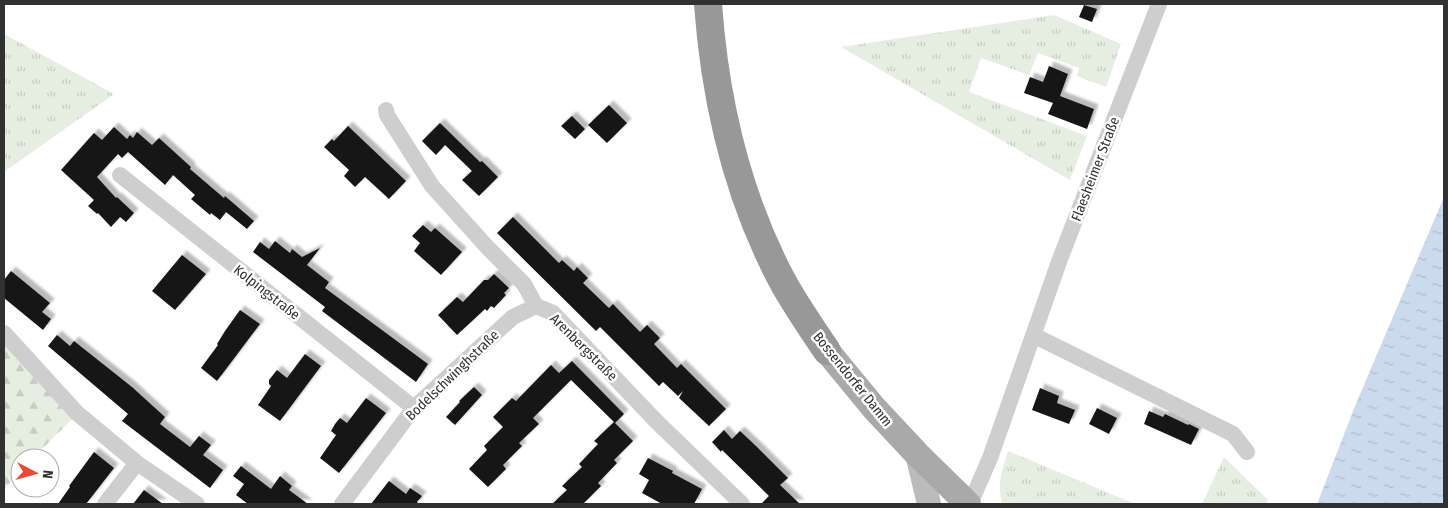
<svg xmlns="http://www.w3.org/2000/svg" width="1448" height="508" font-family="'Fira Sans Condensed',sans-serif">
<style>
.grass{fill:url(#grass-tufts)}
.forest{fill:url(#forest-firs)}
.water{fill:url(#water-ripples)}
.building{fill:#181818;filter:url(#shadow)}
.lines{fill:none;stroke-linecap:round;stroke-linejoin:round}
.street{stroke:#cecece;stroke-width:16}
.secondary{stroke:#bbb;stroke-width:24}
.primary{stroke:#a9a9a9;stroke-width:26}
.highway{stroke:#989898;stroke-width:28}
.labels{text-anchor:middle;stroke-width:5;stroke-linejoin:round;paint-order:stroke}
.street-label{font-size:14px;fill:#313131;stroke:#fff}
</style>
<defs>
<pattern id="grass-tufts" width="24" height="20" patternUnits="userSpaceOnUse" patternTransform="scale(1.25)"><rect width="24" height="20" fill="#e5eee0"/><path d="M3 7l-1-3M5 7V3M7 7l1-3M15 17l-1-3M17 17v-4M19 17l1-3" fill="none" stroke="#c5cdc1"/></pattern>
<pattern id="forest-firs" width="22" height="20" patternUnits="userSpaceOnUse" patternTransform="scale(1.25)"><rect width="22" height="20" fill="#e5eee0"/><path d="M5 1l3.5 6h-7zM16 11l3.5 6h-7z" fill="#c5cdc1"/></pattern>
<pattern id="water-ripples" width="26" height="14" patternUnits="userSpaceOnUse" patternTransform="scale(1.25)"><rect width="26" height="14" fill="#ccdaed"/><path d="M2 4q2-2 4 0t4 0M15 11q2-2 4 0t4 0" fill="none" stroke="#b0bccc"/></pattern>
<filter id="shadow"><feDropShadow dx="4.5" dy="-4.5" stdDeviation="1" flood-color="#0004"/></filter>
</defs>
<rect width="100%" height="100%" fill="#fff"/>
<!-- grass -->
<path class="grass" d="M1054,15L1121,44L1106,87L1077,76L1079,68L1038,53L1029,75L981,58L969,92L1087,136L1070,180L841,47Z
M4,34L114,94L4,172Z
M1008,451L1135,504H1002C997,483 1002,471 1008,451Z
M1224,457L1268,500L1266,504H1202Z"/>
<!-- forest -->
<path class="forest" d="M4,340L77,414L33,458H20V471L4,490Z"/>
<!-- water -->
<path class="water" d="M1444,197V503L1317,504L1355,406Z"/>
<!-- building -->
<path class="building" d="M1084,5L1097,9L1092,22L1079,17Z
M1049,66L1068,74L1060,96L1094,109L1087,129L1048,114L1053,103L1024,93L1030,77L1043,82Z
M609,105L627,123L607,143L588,125Z
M572,116L585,129L575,139L561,126Z
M440,123L480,162L482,161L498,177L479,196L462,180L472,171L445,145L436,155L422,141Z
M348,126L406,181L389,199L365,177L355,187L344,176L349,170L324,147L332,139L334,141Z
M114,127L127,139L130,135L133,138L137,132L152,145L159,138L191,167L190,169L224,198L225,196L254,221L247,229L226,212L220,220L211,213L210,215L191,199L195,195L173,175L165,185L128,152L122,158L118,154L97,177L116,198L117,197L134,213L126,222L120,217L111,227L98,213L97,214L88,206L94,200L61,170L94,133L102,140Z
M513,217L559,263L562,260L574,271L577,267L588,278L583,283L609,308L613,304L640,332L647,325L660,338L654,344L677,368L681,364L726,409L709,426L679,398L683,391L678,396L663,382L659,386L600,327L596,331L497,233Z
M423,225L431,232L435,228L462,252L441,275L414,251L420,243L412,236Z
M275,241L290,253L292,249L302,257L320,248L307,265L329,282L325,288L428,364L416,382L322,311L325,307L253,252L260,242L269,249Z
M182,255L206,274L175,310L152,291Z
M11,271L50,303L42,312L51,319L43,330L4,298V280Z
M494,274L509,288L504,293L506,295L494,308L491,306L487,311L485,309L457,335L438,315L457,297L463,302L484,280H488Z
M240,310L260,324L217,381L201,368L218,345L217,344L225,331Z
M57,335L70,346L74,341L132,387L165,417L160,424L190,447L199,436L211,445L203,455L223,470L210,488L122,421L128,414L48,346Z
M305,354L321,366L280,421L258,405L271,386L269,384V380L277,370L287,378Z
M572,361L624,414L615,423L633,441L614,460L617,463L598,483L601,486L583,504H552L567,490L562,486L582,467L579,464L598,444L594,441L614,422L571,380L533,418L539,424L519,443L522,446L503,465L506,469L488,487L469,469L487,450L484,446L503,427L493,417L512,398L516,401L551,365L559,373Z
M474,387L482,395L455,425L446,417L460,402L459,401Z
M1040,388L1059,396L1057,403L1075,410L1069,424L1032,410Z
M366,398L386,413L339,473L320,458L336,435L331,431L335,424L340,418L347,423Z
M1097,408L1117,418L1109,434L1089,424Z
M1149,411L1163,417L1165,414L1188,425L1189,424L1199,429L1191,445L1144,424Z
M724,430L732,439L740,431L756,446L788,478L780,485L800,504H761L769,496L722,450L721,452L712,442Z
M94,452L114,468L86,504H58L70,487L69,486Z
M648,458L673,471L672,473L702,489L694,504H662L642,493L649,480L639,474Z
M241,466L271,489L280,476L292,486L289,490L308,504H248L236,495L244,484L233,476Z
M389,481L406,494L410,488L422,496L417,502L419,504H371Z
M144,490L163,504H133Z"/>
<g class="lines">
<!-- street -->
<path class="street" d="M386,110L387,115L432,186L488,248L524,284L536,306L553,313L656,421L742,504
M120,175L414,408
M4,333L77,413L137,463L197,504
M1033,335L1233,434L1247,452
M105,504L137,463
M342,504L414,408L513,317L536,306
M970,504L990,458L1060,259L1159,4"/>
<!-- secondary -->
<path class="secondary" d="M917,454L929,504"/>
<!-- primary -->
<path class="primary" d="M827,351L874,408L917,454L968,504"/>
<!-- highway -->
<path class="highway" d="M708,4C715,101 737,197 784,284C797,307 812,329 827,351"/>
</g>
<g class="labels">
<!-- street labels -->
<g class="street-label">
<text transform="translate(1095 169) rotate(-69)" y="5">Flaesheimer Straße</text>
<text transform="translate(267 292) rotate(38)" y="5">Kolpingstraße</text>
<text transform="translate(584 347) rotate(45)" y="5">Arenbergstraße</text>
<text transform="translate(452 375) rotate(-44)" y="5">Bodelschwinghstraße</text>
<text transform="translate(853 379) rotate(51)" y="5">Bossendorfer Damm</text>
</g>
</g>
<!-- border -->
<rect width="1448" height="508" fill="none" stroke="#313131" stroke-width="10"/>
<!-- north arrow -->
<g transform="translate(35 473) rotate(96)"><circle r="24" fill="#ffffff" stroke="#adadad"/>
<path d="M0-4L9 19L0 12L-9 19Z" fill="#e74b35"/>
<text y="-8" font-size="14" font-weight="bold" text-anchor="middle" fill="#313131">N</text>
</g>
</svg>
